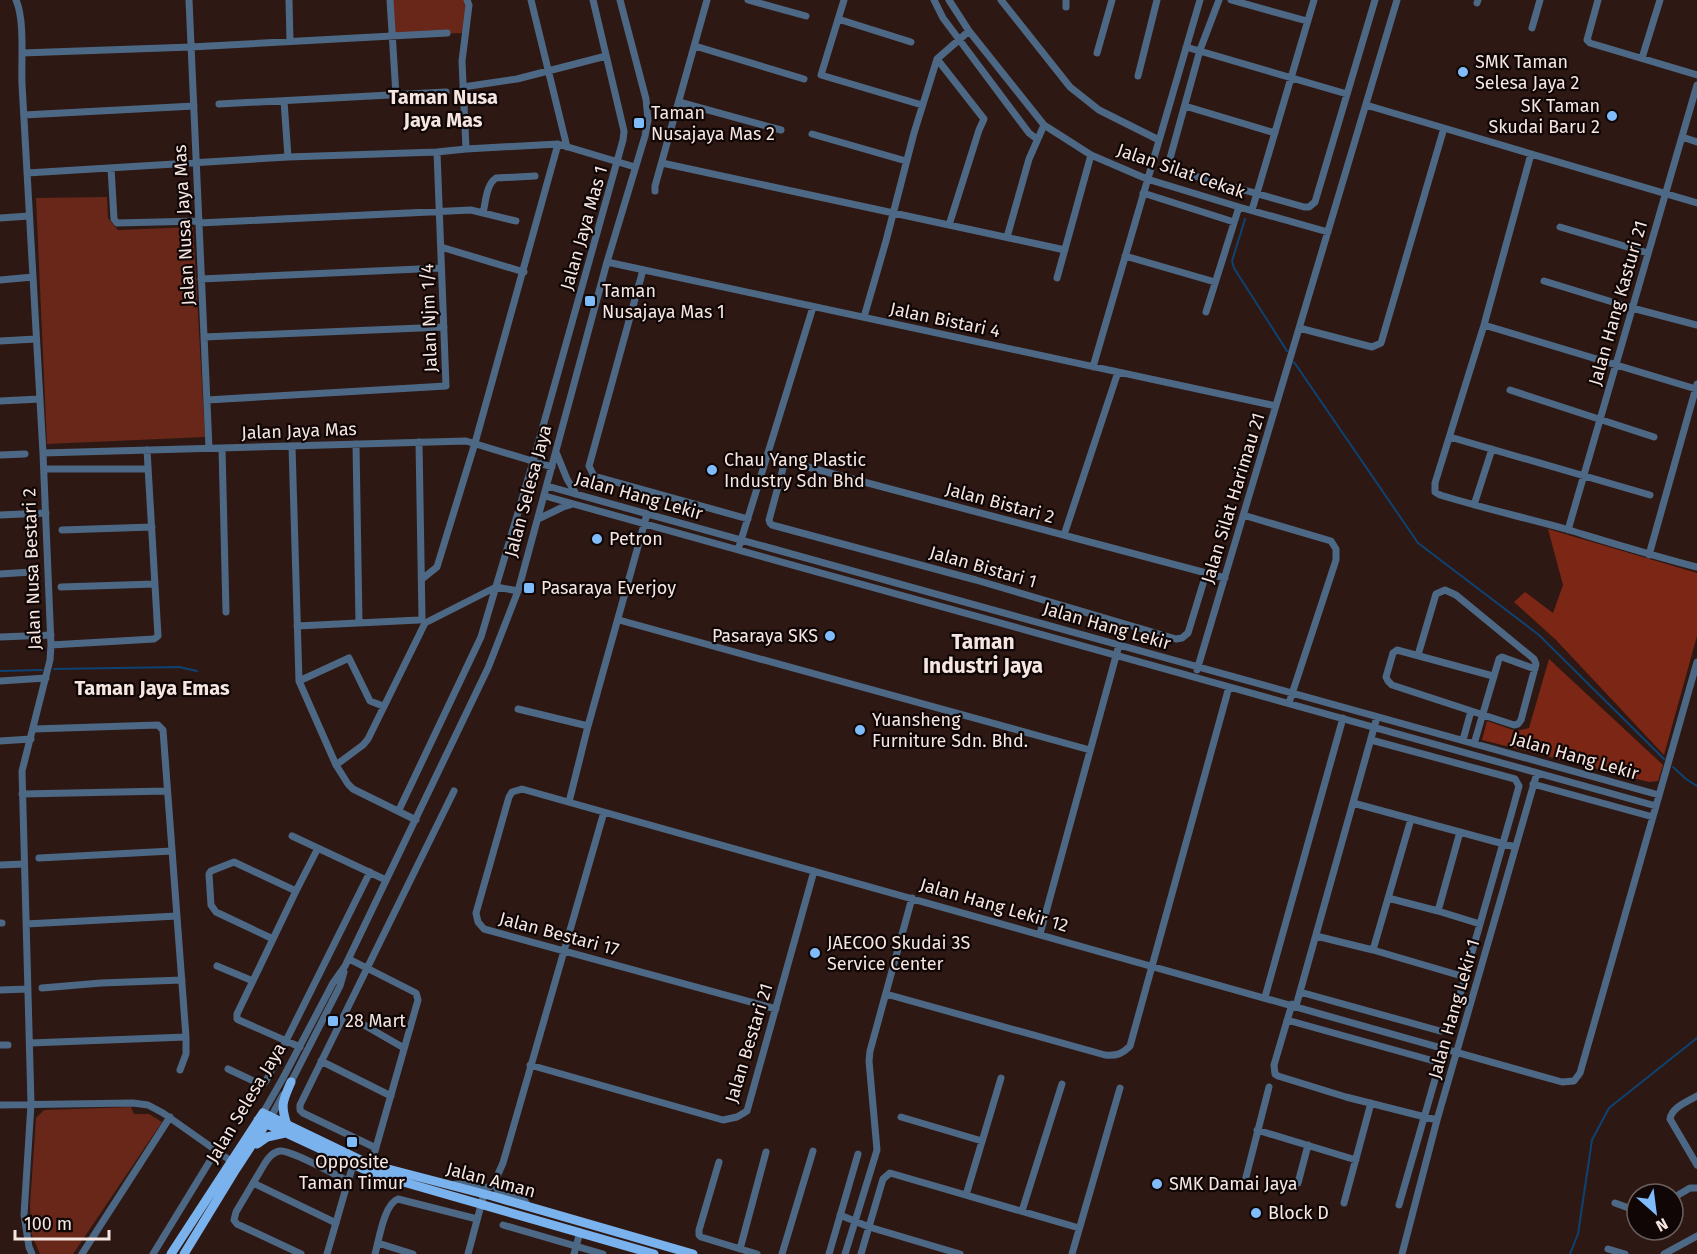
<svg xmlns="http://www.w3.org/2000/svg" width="1697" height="1254" font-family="'Fira Sans',sans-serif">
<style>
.green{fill:#682719}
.forest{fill:#7c2615}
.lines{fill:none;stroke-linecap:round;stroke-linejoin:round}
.stream{stroke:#0d4373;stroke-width:2}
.minor{stroke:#4d6884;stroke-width:7}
.major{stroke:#7ab2ed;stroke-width:9}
.poi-dot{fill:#81bcfa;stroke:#0f0605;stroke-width:2}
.labels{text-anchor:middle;stroke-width:4.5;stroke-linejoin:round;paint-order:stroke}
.poi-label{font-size:18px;fill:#f6e6e2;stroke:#0f0605;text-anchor:start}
.street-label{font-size:18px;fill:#f6e6e2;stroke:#0f0605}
.neighbourhood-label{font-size:20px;font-weight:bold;fill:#f6e6e2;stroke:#0f0605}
.quarter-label{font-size:21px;font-weight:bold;fill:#f6e6e2;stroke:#0f0605}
</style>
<rect width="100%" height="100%" fill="#2e1813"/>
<!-- green -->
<path class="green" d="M389,0H466L465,33L390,35Z
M107,197L108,218L118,230L193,227L205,437L47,444L36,198Z
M131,1107L134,1114H149L162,1122L73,1254H40L31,1233L30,1205L36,1118L44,1110Z"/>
<!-- forest -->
<path class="forest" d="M1548,529L1697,573V636L1664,755L1556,640L1514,602L1525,592L1553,613L1563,585Z
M1549,659L1663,765L1658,781L1649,782L1482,740L1487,721L1516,731L1529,728Z"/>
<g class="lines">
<!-- stream -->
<path class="stream" d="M1245,219L1232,261L1234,268L1287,351
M1294,362L1418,543L1539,635L1664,759
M54,669L179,667L197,671
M0,671L42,670
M1673,767L1686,779L1697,786
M1570,1254L1578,1234L1592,1140L1609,1108L1697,1038"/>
<!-- minor -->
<path class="minor" d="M16,0C25,20 21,61 22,84L43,453L51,645L50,660L22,771L31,1104L24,1215L29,1247L32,1254
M189,0L209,448
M289,0L290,41
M390,0L396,95
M531,0L567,147
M748,0L806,16
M844,0L821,75L922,105
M934,0L943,18L1029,133L1037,139
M949,0L969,31L1044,125L1091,155L1147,179L1239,207L1328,232
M1001,0L1070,87L1099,110L1159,140
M1066,0V7
M1219,0L1200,50L1169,162L1170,167L1173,170L1304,207H1309L1315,202L1375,0
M1231,0L1307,21
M1598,0L1587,40L1590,43L1697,75
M1477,3L1478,0
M838,19L911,42
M1532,28L1540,0
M695,46L804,79
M1186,47L1347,94
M22,53L191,47L447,33
M1097,53L1112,0
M1642,58L1660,0
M937,59L984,119L979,130L949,225
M1138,76L1157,0
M463,87L517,79L606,56
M284,101L288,157
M679,102L781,130
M219,104L446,92
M1366,105L1697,203
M1185,106L1275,133
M24,115L194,106
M812,134L906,161
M1682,137L1697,142
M466,149L462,61L469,5L467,0
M1531,154L1484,325L1435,483V492L1440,495C1483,508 1526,518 1569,530C1612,543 1654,556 1697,567
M662,163L1065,250
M111,168L114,219L117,223L199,221
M27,173L288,157L437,152L466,149L558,144L635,167
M655,191V186L707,0
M1143,193L1234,222
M1252,210L1314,0
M483,213C486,201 486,185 496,178L535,176
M0,218L29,216
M199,223L471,210L516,221
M1560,227L1648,253
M1007,237L1029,159L1044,125
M441,247L524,272
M1125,256L1215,282
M607,262L1276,406
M643,270L589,466L594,476L748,519
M1057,278L1091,155
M201,279L441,268
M0,280L33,277
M1544,281L1632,308L1697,325
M1206,312L1239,207
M864,317L886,241L914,133L937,59L969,31
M1484,325L1696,389
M1299,328L1372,347L1381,343L1444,128
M204,337L444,327
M0,341L36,339
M1093,367L1200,0
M1510,390L1654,437
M207,400L446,386L437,152
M0,401L40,399
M1450,437L1650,495
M356,444L359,623
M292,446L299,681L336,765L348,784L353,789L416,820
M222,448L226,612
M556,452L567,479L576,494
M43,453L466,441L552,467
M768,454L785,461L1225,578
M0,455L25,454
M785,461L769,520L770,523L772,525L976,580L1176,639L1182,638L1188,633L1206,574
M44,469H148
M547,486L1659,795
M545,496L1656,806
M1474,505L1492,449
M0,515L46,513
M1243,515L1331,541L1336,549V560L1289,703
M538,519L563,507L573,504
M62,530L152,527
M1568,530L1697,85
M1064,535L1118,372
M738,550L813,307
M1649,555L1697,384
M0,574L32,572
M422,579L437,567L475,443L558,144
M61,587L155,584
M619,620L1090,750
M297,626L419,620L422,618L419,442
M0,637L51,635
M51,645L154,639L158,636L147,450
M1418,655L1436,594L1445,590L1456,595L1534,659L1536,664L1521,720L1518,724L1514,725L1392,685L1388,681L1386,677L1393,653L1397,650L1493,676
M1197,670L1397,0
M0,681L46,678
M299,681L349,658L370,701L383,706
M518,709L588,726
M34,729L158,725L163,730L186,1037V1054L180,1070
M1463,740L1471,711
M0,741L31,739
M1474,744L1499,659L1502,657L1535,669
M336,765L363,745L368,739L425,623L496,587L518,591
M1533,784L1653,817
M22,794L167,791
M569,802L588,726L647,514
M1353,803L1515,847
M399,810L481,637L533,462L623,140L624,131L593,0
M292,836L386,880
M39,858L172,851
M0,865L24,864
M1388,898L1438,911L1480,924
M1438,911L1460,832
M0,923H2
M26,924L177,916
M1040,934L1119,645
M1316,936L1373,950L1465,977
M273,939L216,912L211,905L209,874L211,871L234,862L296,891
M1373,950L1411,819
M349,959L416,993L418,1000L371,1165
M217,966L253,981
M42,988L101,983L182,980
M0,990L28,989
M1300,992L1440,1031L1446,1030L1451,1026L1513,808L1519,786L1515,779L1371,740
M886,994L1105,1055C1117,1056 1122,1054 1130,1046L1229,687
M1265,997L1343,718
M1292,1004L1274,1065L1275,1074L1278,1076L1346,1097L1437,1120
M1296,1006L1377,717
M776,1009L484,929L478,922L476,913L509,797L512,792L522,789L1562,1082L1574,1081L1580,1073L1697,662
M345,1014L404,1048
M1287,1020L1434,1061L1437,1064L1438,1069L1399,1205
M30,1043L186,1037
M0,1045H8
M300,1047L241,1021L237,1019V1014L296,891L318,848
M321,1061L391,1096
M530,1065L723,1120L737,1117L747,1111L814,871
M228,1069L258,1083H263L266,1081L370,872
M289,1086L340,986L344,972
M1697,1096C1687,1102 1672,1107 1670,1119L1697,1165
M0,1105L133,1103L148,1105L163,1113L231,1161
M263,1113L283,1078L333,983L345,966L488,668L518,591L607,262L645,136L648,120L646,99L620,0
M271,1117L283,1095
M901,1117L982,1141
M1257,1130L1356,1160
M376,1148L303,1113L300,1110V1105L454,791
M719,1162L699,1230V1235L701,1237L757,1254
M1245,1181L1269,1087
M253,1183L336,1223
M494,1183L503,1163L604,812
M494,1183L498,1191L523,1198L528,1206
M1298,1183L1308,1145
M452,1185C466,1181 476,1189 490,1187L494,1183
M966,1195L1001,1078
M1673,1198L1690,1188H1697
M1344,1203L1371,1103
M1615,1203L1637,1211
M1022,1211L1062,1084
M840,1215L869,1227L960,1254
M503,1225L603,1254
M378,1243L413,1254
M740,1249L766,1152
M1608,1249L1625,1254
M82,1254L170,1117
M153,1254L216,1151
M301,1254L237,1224L234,1220L236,1212L265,1163C269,1157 273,1152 280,1151C292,1150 335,1175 348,1181
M327,1254L348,1181L353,1166
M375,1254C379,1240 384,1204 398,1199L477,1219
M468,1254L484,1194
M574,1254L580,1232
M782,1254L813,1151
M829,1254L858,1154
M845,1254L877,1150L869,1061L870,1051L912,898
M861,1254L883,1179L890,1173L1079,1228
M1072,1254L1120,1088
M1402,1254L1437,1120L1537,773
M1664,1254L1697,1236"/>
<!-- major -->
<path class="major" d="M258,1120L372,1173L654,1254
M287,1125C280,1104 283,1101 291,1082
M257,1144L267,1137L285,1133
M171,1254L263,1113L369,1164L492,1196L693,1254
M184,1254L236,1169L269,1119"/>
</g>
<!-- markers -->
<g class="poi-dot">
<circle cx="1463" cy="72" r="6"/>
<circle cx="1612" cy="116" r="6"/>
<rect x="633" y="117" width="12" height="12" rx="3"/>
<rect x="584" y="295" width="12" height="12" rx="3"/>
<circle cx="712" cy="470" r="6"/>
<circle cx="597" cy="539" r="6"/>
<rect x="523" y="582" width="12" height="12" rx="3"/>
<circle cx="830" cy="636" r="6"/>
<circle cx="860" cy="730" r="6"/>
<circle cx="815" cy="953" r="6"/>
<rect x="327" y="1015" width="12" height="12" rx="3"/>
<rect x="346" y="1136" width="12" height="12" rx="3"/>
<circle cx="1157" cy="1184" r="6"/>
<circle cx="1256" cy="1213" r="6"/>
</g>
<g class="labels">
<!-- poi labels -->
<g class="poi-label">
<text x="1475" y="68">SMK Taman<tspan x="1475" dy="21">Selesa Jaya 2</tspan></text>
<text x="1600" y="112" text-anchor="end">SK Taman<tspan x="1600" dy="21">Skudai Baru 2</tspan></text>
<text x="651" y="119">Taman<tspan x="651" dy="21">Nusajaya Mas 2</tspan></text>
<text x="602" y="297">Taman<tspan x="602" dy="21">Nusajaya Mas 1</tspan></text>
<text x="724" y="466">Chau Yang Plastic<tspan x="724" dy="21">Industry Sdn Bhd</tspan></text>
<text x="609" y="545">Petron</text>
<text x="541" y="594">Pasaraya Everjoy</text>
<text x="818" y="642" text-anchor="end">Pasaraya SKS</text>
<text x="872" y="726">Yuansheng<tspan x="872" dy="21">Furniture Sdn. Bhd.</tspan></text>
<text x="827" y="949">JAECOO Skudai 3S<tspan x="827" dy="21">Service Center</tspan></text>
<text x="345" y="1027">28 Mart</text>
<text x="352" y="1168" text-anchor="middle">Opposite<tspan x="352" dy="21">Taman Timur</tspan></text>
<text x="1169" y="1190">SMK Damai Jaya</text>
<text x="1268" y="1219">Block D</text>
</g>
<!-- street labels -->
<g class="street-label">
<text transform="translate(1181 171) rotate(19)" y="6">Jalan Silat Cekak</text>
<text transform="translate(184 225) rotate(-93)" y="6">Jalan Nusa Jaya Mas</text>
<text transform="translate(584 228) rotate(-74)" y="6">Jalan Jaya Mas 1</text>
<text transform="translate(1618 303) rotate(-74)" y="6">Jalan Hang Kasturi 21</text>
<text transform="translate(429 318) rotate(-92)" y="6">Jalan Njm 1/4</text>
<text transform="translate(945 320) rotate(12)" y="6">Jalan Bistari 4</text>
<text transform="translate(299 431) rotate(-2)" y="6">Jalan Jaya Mas</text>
<text transform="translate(528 491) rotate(-75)" y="6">Jalan Selesa Jaya</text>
<text transform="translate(639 496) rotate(16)" y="6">Jalan Hang Lekir</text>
<text transform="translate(1233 498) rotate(-73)" y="6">Jalan Silat Harimau 21</text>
<text transform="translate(1000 503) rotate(15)" y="6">Jalan Bistari 2</text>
<text transform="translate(983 567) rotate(16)" y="6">Jalan Bistari 1</text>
<text transform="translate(32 569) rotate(-92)" y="6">Jalan Nusa Bestari 2</text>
<text transform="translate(1107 626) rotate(16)" y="6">Jalan Hang Lekir</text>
<text transform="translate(1575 756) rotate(16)" y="6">Jalan Hang Lekir</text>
<text transform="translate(994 905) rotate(16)" y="6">Jalan Hang Lekir 12</text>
<text transform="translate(559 934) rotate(15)" y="6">Jalan Bestari 17</text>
<text transform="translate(1454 1009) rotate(-74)" y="6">Jalan Hang Lekir 1</text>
<text transform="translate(749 1043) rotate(-73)" y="6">Jalan Bestari 21</text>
<text transform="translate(246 1103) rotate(-59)" y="6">Jalan Selesa Jaya</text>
<text transform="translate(491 1180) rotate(15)" y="6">Jalan Aman</text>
</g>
<!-- neighbourhood labels -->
<g class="neighbourhood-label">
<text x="443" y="104">Taman Nusa<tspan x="443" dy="23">Jaya Mas</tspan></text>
<text x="152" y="695">Taman Jaya Emas</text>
</g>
<!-- quarter labels -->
<g class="quarter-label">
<text x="983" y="649">Taman<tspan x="983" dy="24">Industri Jaya</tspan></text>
</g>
</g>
<!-- north arrow -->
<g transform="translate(1655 1212) rotate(152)"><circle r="28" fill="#0f0605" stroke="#6b605d" stroke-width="1.5"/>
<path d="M0-4.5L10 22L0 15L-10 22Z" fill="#81bcfa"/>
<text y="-9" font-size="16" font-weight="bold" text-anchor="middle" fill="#f6e6e2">N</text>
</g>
<!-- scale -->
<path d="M15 1230v9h94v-9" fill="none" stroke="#f6e6e2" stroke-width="3"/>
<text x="24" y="1230" font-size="18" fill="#f6e6e2" stroke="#0f0605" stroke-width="4.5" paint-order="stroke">100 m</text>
</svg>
